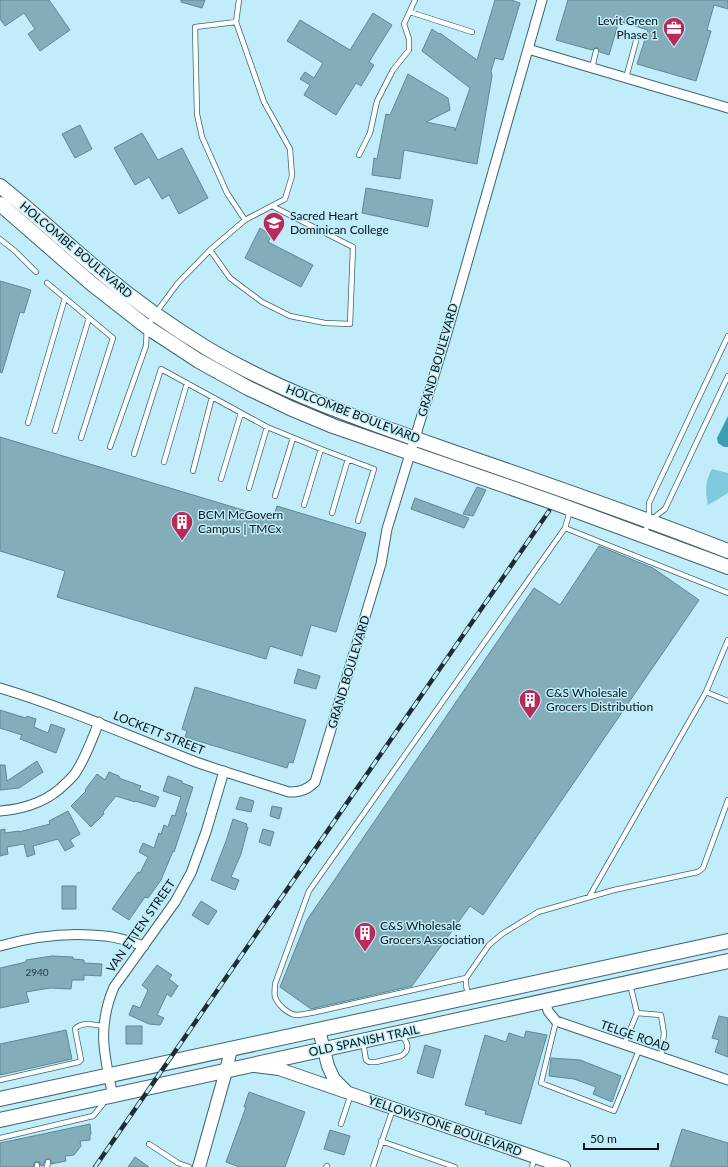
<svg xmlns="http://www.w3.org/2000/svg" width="728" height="1167" font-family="Lato,sans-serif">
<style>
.green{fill:#7fc9dc}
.water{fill:#3f9db3}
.building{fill:#82adb9;stroke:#5e8893}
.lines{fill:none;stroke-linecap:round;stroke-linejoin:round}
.lane-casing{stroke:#3c6570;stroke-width:6}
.street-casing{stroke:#3c6570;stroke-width:11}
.secondary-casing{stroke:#3c6570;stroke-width:14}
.primary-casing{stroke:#3c6570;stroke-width:16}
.lane{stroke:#fff;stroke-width:4.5}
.street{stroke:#fff;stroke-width:9}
.secondary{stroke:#fff;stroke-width:12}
.primary{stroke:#fff;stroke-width:14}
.rail-casing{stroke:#1a2e33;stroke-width:4.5}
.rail{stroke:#c0edf9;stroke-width:3;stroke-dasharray:9;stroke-linecap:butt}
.labels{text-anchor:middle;stroke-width:3;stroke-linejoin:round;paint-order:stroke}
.number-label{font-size:10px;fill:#233a40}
.poi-label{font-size:12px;fill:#031317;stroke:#c0edf9;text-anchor:start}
.street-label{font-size:12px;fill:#031317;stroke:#c0edf9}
</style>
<rect width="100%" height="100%" fill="#c0edf9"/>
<!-- green -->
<path class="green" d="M712,469L728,473V493L708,505C705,492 705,481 712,469Z"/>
<!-- water -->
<path class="water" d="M728,416V447H724L718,443L717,438Z"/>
<!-- building -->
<path class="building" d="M0,0H49L70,30L40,51L28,34L35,29L24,13L5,26L0,19Z
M181,0H205L202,8L181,2Z
M495,0H511L520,3L503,60L495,58L491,71L492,76L491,82L477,164L404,150L400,179L372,175L374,158L377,159L386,114L390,115L408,74L448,98L450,110L426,122L455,128V131L470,88L422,51L432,29L439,34L440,33L477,60Z
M568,0H728V9L714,5L707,30L711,31L696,81L637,64L648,30L619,21L609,55L600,52L599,50L597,47L595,48L592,50L556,40Z
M373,13L392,25L369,62L374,65L361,86L356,83L336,115L304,95L310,85L300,79L305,72L314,78L323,63L287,41L300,20L350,50Z
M80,125L92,149L75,158L62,134Z
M142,133L158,160L182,148L208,198L179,214L169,195L162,199L149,177L135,185L114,148Z
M366,188L433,200L428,227L362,213Z
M260,228L272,236L268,242L313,265L301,287L245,258Z
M0,281L31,290L24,313L20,312L2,373L0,372Z
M0,437L273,519L277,506L366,533L336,632L311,625L302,656L270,646L266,659L57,597L65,571L0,551Z
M477,487L486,490L473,516L463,514Z
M415,498L469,518L464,528L411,509Z
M599,546L653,568L699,600L483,915L470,906L412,986L311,1009L280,987L307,920L534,588L560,605Z
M298,669L320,676L316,689L294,683Z
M195,687L306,720L293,763L289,762L287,768L185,737L187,731L182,729Z
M0,710L19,716L26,718L27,716L36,719L34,727L48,733L51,724L65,729L56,753L20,739L22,735L0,728Z
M37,761L43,772L19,788L0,790V765H5L7,781Z
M109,772L119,776V778L141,786L139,790L159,797L155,807L135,801V802L116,796L103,812L104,814L91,827L71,806L86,791L85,790L97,774L105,780Z
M168,776L182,781V783L185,784L193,787L185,812L187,813L174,852L173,851L161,880L148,898L145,897L129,920L112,909L138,872L140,873L148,857L139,852L143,843L154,848L159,833L161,834L164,825L168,827L172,815L175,816L181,797L163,791Z
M240,797L254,801L251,812L236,809Z
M272,806L282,808L279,819L270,816Z
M68,811L80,834L70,840L74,846L65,851L58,839L33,846L35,854L27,857L24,844L7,847L8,854L0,856V830L5,829V833L19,831V832L50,824L49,821Z
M233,819L247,824L246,827H248L241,854L231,877L239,880L235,890L211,880L226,841Z
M263,829L274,832L270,846L259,842Z
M62,886H76V909H62Z
M201,901L217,911L208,925L192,915Z
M52,956L73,957V959L84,960V963L102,964L101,976L84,975V980H72L71,989L50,988L26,992L29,1002L0,1008V968L26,962V960Z
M157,965L172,975L169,979L178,986L171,997L167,994L157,1015L164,1018L160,1025L149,1024L129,1015L133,1005L140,1008L148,990L142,985Z
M719,1016L728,1018V1057L715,1052L719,1040L712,1038Z
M126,1026H142V1044H126Z
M66,1030L72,1059L0,1075V1044Z
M526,1031L547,1035L521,1124L485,1114L486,1111L465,1105L485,1035L506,1042L509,1033L524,1038Z
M425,1045L441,1050L433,1078L417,1073Z
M551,1058L580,1060L621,1076L612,1102L593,1094L596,1087L574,1079L549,1076Z
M249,1092L305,1112L285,1167H239L226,1162L246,1107H244Z
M90,1124L91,1134L90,1135V1140L80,1141L81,1146L74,1155L65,1156L66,1161L51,1164V1159L47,1158L45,1160L43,1166H41L40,1163L37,1161L34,1163L33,1167H0V1143Z
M682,1129L728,1143V1167H670Z
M330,1130L350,1136L344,1155L324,1149Z
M135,1157L149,1167H128Z"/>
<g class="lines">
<!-- lane casing -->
<g class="lane-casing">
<path id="lane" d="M410,12L472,32
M236,22L195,27L197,114L202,137L227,193L245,220
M592,68L596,51
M626,78L636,41
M359,155L370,133L377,101L393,70L409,50V39L404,24L415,0
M0,239L15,251L36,272
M210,250L230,278L262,302L290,316L325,323L350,324L353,247L272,206
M47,283L113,338L81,438
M28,423L65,298
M55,431L89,318
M110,447L146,346L147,327L155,314L178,283L210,250L245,220L285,199L292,176L290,149L264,102L236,22L239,0
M134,454L161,369L267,427L321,449L374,469L358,521
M164,462L187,383
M193,471L212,397
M221,479L241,413
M249,488L267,427
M275,496L293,438
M304,505L321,449
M570,511L565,528L728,593
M332,513L348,459
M652,519L665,509L728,376
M644,535L649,521V503L728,336
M728,640L706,692L728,701
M589,897L706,692
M466,978L316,1012C310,1013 302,1015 296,1015C288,1014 278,1005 275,997C274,993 275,989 275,984L309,891L565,528
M468,995L466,985V978L489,945L502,934L538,912L614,890L698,872L703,868L728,800
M637,1013L661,1015L664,1033L661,1057
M556,1021L541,1083L614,1111L639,1050
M363,1042L366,1060L369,1062H376L401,1056C411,1050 408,1041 400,1035
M624,1045L637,1013L630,984
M0,1080L79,1062L81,1060L75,1029C81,1021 95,1025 103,1026
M341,1124L351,1094
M0,1138L93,1116L103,1104V1100
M381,1141L455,1167
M149,1144L178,1163L189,1167
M37,1165V1167
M47,1167L48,1162
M326,1167L327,1166
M373,1167L393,1109
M532,1167L535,1157"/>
</g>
<!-- street casing -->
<g class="street-casing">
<path id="street" d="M528,49L728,108
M0,688C67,708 131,737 196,762C227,773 258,782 289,792C300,792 307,790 315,782L381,564L387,529L445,340L542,0
M0,811C25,809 48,802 66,783C69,780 74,776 76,772C86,757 92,739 99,722
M0,946C34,936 70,932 105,936C118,937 132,942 144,946
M545,1001L548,1011L556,1021L728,1080
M113,1096C104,1055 97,1027 114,987L175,902L191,873L206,832L224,771"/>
</g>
<!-- secondary casing -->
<g class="secondary-casing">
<path id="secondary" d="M319,1030L328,1066L334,1079L346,1091
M255,1066L279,1069L564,1167
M199,1167L226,1071L231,1049"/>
</g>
<!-- primary casing -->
<g class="primary-casing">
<path id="primary" d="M0,186C36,215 69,246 104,275C136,302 172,327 208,349C286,395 371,423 456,453C547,484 638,516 728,551
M0,204L92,284L147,327L199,361L248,388L290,408L333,426L555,503L728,567
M0,1099L728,941
M0,1120L728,961"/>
</g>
<!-- lane -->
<use href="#lane" class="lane"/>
<!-- street -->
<use href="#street" class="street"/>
<!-- secondary -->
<use href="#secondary" class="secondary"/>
<!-- primary -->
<use href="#primary" class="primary"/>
<!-- rail casing -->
<g class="rail-casing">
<path id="rail" d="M95,1167L549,511"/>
</g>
<!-- rail -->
<use href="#rail" class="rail"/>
</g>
<!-- icons -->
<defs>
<g id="office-pin" transform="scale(1.15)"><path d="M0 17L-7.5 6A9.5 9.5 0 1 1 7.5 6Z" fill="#b92a5a" stroke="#c0edf9"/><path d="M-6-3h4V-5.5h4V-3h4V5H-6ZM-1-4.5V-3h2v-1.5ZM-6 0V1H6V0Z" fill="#fff"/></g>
<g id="university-pin" transform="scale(1.15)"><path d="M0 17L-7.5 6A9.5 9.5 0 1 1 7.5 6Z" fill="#b92a5a" stroke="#c0edf9"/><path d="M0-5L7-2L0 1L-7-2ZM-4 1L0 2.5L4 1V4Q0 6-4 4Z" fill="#fff"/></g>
<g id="building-pin" transform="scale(1.15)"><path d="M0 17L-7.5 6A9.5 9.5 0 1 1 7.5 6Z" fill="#b92a5a" stroke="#c0edf9"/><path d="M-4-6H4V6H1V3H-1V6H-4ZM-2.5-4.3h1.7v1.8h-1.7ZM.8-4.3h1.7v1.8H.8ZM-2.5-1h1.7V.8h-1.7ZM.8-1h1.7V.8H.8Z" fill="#fff"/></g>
</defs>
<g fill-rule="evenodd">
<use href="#office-pin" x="674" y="28"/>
<use href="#university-pin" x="274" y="223"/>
<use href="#building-pin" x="182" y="522"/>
<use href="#building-pin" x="530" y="700"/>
<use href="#building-pin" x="365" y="933"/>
</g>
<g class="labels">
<!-- number labels -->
<g class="number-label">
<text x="37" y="976">2940</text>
</g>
<!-- poi labels -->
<g class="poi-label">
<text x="658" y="25" text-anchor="end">Levit Green<tspan x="658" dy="14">Phase 1</tspan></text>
<text x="290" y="220">Sacred Heart<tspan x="290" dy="14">Dominican College</tspan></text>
<text x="198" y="519">BCM McGovern<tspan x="198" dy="14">Campus | TMCx</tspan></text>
<text x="546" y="697">C&amp;S Wholesale<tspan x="546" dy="14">Grocers Distribution</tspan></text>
<text x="380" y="930">C&amp;S Wholesale<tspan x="380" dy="14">Grocers Association</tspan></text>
</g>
<!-- street labels -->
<g class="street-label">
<text transform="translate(76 250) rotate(40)" y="4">HOLCOMBE BOULEVARD</text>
<text transform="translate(438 360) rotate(-74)" y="4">GRAND BOULEVARD</text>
<text transform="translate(353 414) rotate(21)" y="4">HOLCOMBE BOULEVARD</text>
<text transform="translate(349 672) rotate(-73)" y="4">GRAND BOULEVARD</text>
<text transform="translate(159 733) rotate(22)" y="4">LOCKETT STREET</text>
<text transform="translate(141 926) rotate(-55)" y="4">VAN ETTEN STREET</text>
<text transform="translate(635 1036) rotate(19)" y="4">TELGE ROAD</text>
<text transform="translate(364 1041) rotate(-12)" y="4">OLD SPANISH TRAIL</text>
<text transform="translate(445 1126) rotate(19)" y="4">YELLOWSTONE BOULEVARD</text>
</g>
</g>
<!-- scale -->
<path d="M584 1143v6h74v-6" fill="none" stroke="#031317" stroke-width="2"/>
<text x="590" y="1143" font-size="12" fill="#031317" stroke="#c0edf9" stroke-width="3" paint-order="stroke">50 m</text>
</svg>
